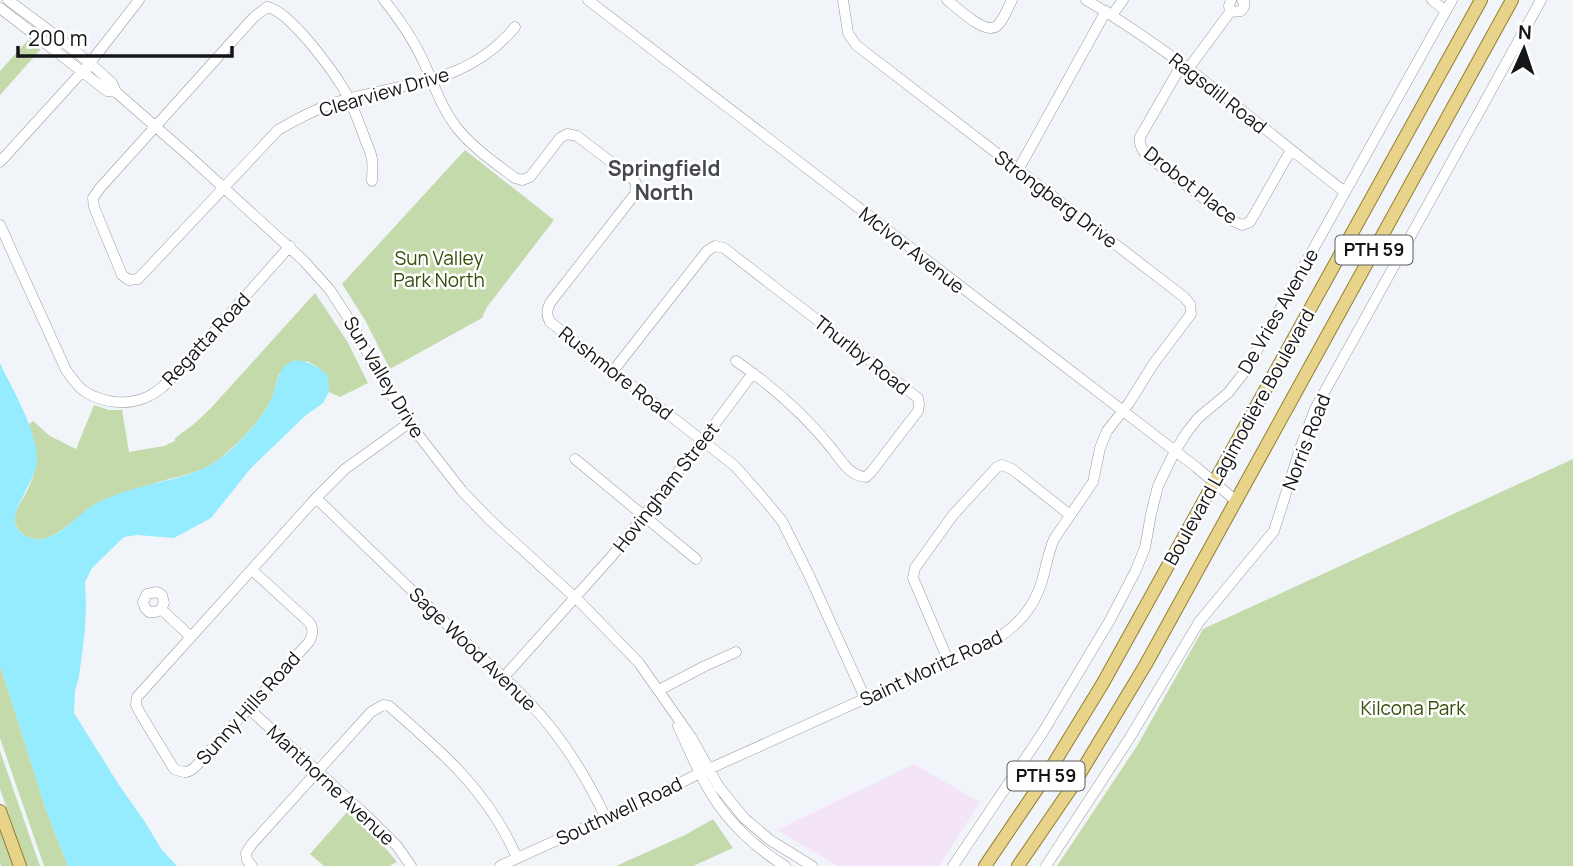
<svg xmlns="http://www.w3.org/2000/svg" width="1573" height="866" font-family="Manrope,sans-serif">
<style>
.commercial{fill:#f4e4f7}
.green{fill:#c4daaa}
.water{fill:#94ecfe}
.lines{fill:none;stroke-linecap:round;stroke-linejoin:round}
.minor-casing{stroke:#969a9f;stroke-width:11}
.major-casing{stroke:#937e2f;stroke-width:14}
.minor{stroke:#fff;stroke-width:10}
.major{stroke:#e8d38a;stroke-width:12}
.labels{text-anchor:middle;stroke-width:5;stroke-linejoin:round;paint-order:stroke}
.shield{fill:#fff;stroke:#5a5b5d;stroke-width:2}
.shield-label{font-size:18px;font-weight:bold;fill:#141517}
.street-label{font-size:19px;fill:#141517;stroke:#fff}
.park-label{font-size:19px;fill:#364e0a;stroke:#fff}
.neighbourhood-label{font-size:21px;font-weight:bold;fill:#44474b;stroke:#fff}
</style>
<rect width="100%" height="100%" fill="#f1f5fa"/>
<!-- commercial -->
<path class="commercial" d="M914,764L980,802L939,866H838L777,830Z"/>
<!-- green -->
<path class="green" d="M28,40L41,49L0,95V71Z
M465,150L554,220L487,307L482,318L390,369L365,320L342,284Z
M315,293L347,341L368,383L340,397L329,392C327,373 324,370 307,361L279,374C276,383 275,392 271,400C259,423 238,444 218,460C197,476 171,476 148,486C124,496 98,507 75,521C64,527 56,536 43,539C34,541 25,537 19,530C8,518 21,503 27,491C31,483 36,471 36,461C37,448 33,436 29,424L33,421L50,436L76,449L94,405L109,410H122L129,452L164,446L175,441V438L194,424L210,409Z
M1573,459V866H1057L1137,746L1203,629Z
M0,665L46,810L68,866H44L0,738Z
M0,751L40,866H27L0,789Z
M347,812L382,844L397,862L389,866H324L310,854Z
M713,819L733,848L693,866H616L685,835Z
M0,823L15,866H1L0,862Z"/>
<!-- water -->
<path class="water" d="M297,360C310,362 319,367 328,376L329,392L323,403L305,416L251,468L211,518L174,538L137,535L124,537L92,568L85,582L86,606L85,630L79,677L75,691L74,713L119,785L145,822L162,850L177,866H68L46,810L0,665V363C12,389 39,433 37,462C35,482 9,511 16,526C21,536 34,541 43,539C64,534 75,517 92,506C124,487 163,484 198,471C213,465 226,455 237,444C250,431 265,414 272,397C276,387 277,376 284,367C288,363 292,361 297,360Z"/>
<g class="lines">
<!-- minor casing -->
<g class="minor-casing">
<path id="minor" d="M8,0L51,32L90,63L112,83L116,92
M384,0C400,20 415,42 425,65C435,87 442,109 457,128C473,148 495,163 515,178L522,180L530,177L560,138L567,134L577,136L632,178L636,183L635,194L550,303C547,310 546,314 550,322L735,466L763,498L782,521L809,575L865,698
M588,0L1196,467L1235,500
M947,0C958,8 986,37 998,25C1004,19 1008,7 1012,0
M1086,0C1179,54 1260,127 1345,192
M1432,0L1446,11
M0,8L107,91L116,92L189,156L304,261L330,290L354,327L375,368L409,423L462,491L489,519L581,603L639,663L691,737L719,787L744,818L770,840L812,866
M1230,12L1241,11L1244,7V2L1242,0
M1112,15L1123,0
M1182,64L1140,137C1139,146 1142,150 1149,157L1235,222L1242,225L1250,222L1291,150
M1188,69L1230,12L1229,6L1231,0
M0,162L90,63L139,0
M1018,170L1106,11
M372,181C372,174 373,166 372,159C371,152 367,145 365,139C359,123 354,108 346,93C334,72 290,11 267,7L254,17L100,188L93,198L94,207L122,275L129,280L138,279L278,130C295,120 312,111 331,104C400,81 465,88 515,27
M0,225L66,370C71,377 76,385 84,391C102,403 127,406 147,397C159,392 168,382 177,373L290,246
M613,371L707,251L715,246L724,248L918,398L919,405L918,411L872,471L866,477C850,476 842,462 833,450C806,416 772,386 736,361
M575,459L696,559
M316,498L483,659C540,707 574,751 606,818
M252,570L309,622C314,629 313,634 309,642L196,766C188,774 184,773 174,769L140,713L136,705L137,697L316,498L345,469L409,423
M161,609L164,603L162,595L157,592L147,594L143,602L145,608L149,612H156L161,609L190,636
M948,660L913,578L915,568L953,515L997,467L1002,465L1012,469L1070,515
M504,677L612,556L703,440L753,373
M659,690L705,666L736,652
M248,708L368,817L397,846L411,866
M678,726C689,749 698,773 712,795C729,823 757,849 785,866
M252,866L247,860L246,853L252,844L371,712L383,705L389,706C442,752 489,792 517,858
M500,866L654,796L700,773L995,640C1018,625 1034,608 1042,581C1046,567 1048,553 1054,539L1093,482L1100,448L1107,431L1129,403L1154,363L1191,314L1190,304L1184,297L856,45L848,33L843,0
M953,866L1043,732L1110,620L1135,572L1145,548L1151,514L1158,486L1175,451L1187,432L1198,418L1228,393L1246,370L1452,0
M1046,866L1129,739L1199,622L1274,531L1300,449L1315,409L1541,0"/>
</g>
<!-- major casing -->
<g class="major-casing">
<path id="major" d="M0,811L20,866
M985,866L1048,773L1103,683L1481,0
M1018,866L1072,787L1146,664L1512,0"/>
</g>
<!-- minor -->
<use href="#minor" class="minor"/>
<!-- major -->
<use href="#major" class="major"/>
</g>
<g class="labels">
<!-- shield labels -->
<g class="shield">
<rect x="1335.5" y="235.5" width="77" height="29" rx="5"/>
<rect x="1007.5" y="761.5" width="77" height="29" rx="5"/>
</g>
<g class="shield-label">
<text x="1374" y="256">PTH 59</text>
<text x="1046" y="782">PTH 59</text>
</g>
<!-- street labels -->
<g class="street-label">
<text transform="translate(384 92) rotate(-16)" y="7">Clearview Drive</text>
<text transform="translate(1218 93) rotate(38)" y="7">Ragsdill Road</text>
<text transform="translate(1191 185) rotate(38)" y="7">Drobot Place</text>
<text transform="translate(1056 199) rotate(37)" y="7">Strongberg Drive</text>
<text transform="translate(912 250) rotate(38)" y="7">McIvor Avenue</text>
<text transform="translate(1278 311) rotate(-60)" y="7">De Vries Avenue</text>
<text transform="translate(206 339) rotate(-47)" y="7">Regatta Road</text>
<text transform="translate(862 355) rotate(38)" y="7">Thurlby Road</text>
<text transform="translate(616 373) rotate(38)" y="7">Rushmore Road</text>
<text transform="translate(384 377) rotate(59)" y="7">Sun Valley Drive</text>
<text transform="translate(1239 437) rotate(-61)" y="7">Boulevard Lagimodière Boulevard</text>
<text transform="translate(1306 442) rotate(-69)" y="7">Norris Road</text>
<text transform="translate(666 487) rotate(-52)" y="7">Hovingham Street</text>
<text transform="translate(473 649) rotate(44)" y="7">Sage Wood Avenue</text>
<text transform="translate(931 668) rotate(-25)" y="7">Saint Moritz Road</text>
<text transform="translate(248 708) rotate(-48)" y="7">Sunny Hills Road</text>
<text transform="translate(331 785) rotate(43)" y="7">Manthorne Avenue</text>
<text transform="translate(619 811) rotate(-25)" y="7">Southwell Road</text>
</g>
<!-- park labels -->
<g class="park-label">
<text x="439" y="265">Sun Valley<tspan x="439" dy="22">Park North</tspan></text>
<text x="1413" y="715">Kilcona Park</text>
</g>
<!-- neighbourhood labels -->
<g class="neighbourhood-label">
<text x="664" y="176">Springfield<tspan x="664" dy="24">North</tspan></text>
</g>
</g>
<!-- north arrow -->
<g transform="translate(1524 49) rotate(3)" stroke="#ffffff" stroke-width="5" paint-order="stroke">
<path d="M0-5L12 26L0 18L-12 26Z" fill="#141517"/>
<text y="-10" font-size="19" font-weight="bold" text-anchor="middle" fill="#141517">N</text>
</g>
<!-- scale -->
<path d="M18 46v10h214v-10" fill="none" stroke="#141517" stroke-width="3.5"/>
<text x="28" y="46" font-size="21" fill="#141517" stroke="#ffffff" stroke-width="5" paint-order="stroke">200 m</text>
</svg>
